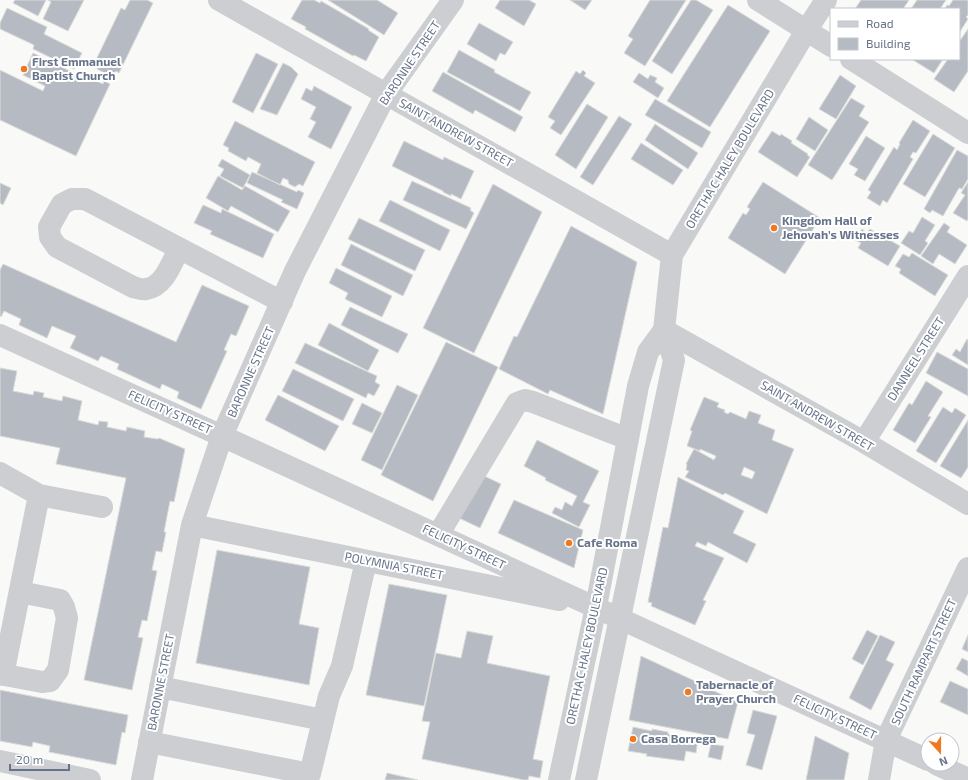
<svg xmlns="http://www.w3.org/2000/svg" width="968" height="780" font-family="'Exo 2',sans-serif">
<style>
.building{fill:#b6bbc3;stroke:#dbdbd9;fill-rule:evenodd}
.lines{fill:none;stroke-linecap:round;stroke-linejoin:round}
.minor{stroke:#ccced2;stroke-width:22}
.poi-dot{fill:#f07920;stroke:#fff;stroke-width:1.5}
.labels{text-anchor:middle;stroke-width:4;stroke-linejoin:round;paint-order:stroke}
.poi-label{font-size:12px;font-weight:bold;fill:#66738a;stroke:#fff;text-anchor:start}
.street-label{font-size:12px;fill:#66738a;stroke:#fff}
</style>
<rect width="100%" height="100%" fill="#f9f9f7"/>
<!-- building -->
<path class="building" d="M15,0H46L38,16L13,3Z
M48,0H84L68,31L43,19L51,2Z
M130,0H147L153,3L119,73L116,71L112,77L97,69L99,64L95,62L121,8L125,10Z
M302,0H314L320,3L321,1L369,29L368,30L379,37L366,61L354,55L353,56L305,29L306,27L291,19Z
M328,0H377L398,13L384,35Z
M500,0H529L536,4L524,26L495,8Z
M570,0H592L585,10Z
M650,0H686L645,66L624,53L633,39L628,36Z
M691,0H696L713,10L672,74L652,61Z
M861,0H909L903,9H855Z
M917,0H946L940,9H911Z
M953,0H968V15L966,17L968,19L959,33V9H945L947,5L949,6Z
M728,5L770,31L710,127L667,101Z
M7,8L47,27L44,34L82,53L74,69L33,49L34,45L0,29V23Z
M479,23L513,42L505,55L500,53L496,61L467,44Z
M968,29V71L954,92L934,79L948,59H959V42Z
M459,50L495,70L494,72L531,92L520,111L447,72Z
M33,53L88,80L90,78L103,84L104,81L110,84L76,156L0,120V70L43,91L45,86L23,75Z
M256,53L278,64L253,113L232,102Z
M913,59H943L934,73L913,60Z
M283,63L291,67L298,74L277,115L260,109Z
M583,70L586,73L584,76L595,83L561,135L550,128L555,121L548,117L576,71L580,74Z
M443,72L523,117L515,132L475,110L473,114L432,91Z
M639,73L648,79L650,75L657,78L655,82L664,88L658,98L633,82Z
M840,75L856,86L836,119L819,109Z
M314,86L352,107L331,149L308,137L316,122L310,119L316,107L301,99L306,88L312,91Z
M851,98L865,106L859,116L869,122L832,180L808,165Z
M655,99L711,132L702,148L645,115Z
M587,104L608,117L576,169L555,155Z
M619,116L632,124L593,185L580,177Z
M809,117L828,130L815,151L796,139Z
M913,120L930,131L916,153L913,152L910,157L913,159L887,203L883,200L880,206L867,198L871,192L868,190L894,147L897,150L900,144L899,143Z
M235,121L315,162L303,186L299,184L295,187L289,184L288,180L283,178L280,185L257,173L261,164L248,157L246,161L228,151L229,148L223,145Z
M655,124L698,153L688,169L645,140Z
M772,131L780,136L781,134L792,141L791,143L808,154L807,155L810,157L797,177L758,152Z
M933,134L955,148L925,197L903,184Z
M866,136L885,148L865,181L854,175L858,169L849,164Z
M404,141L443,160L444,157L474,171L461,199L451,194V196L443,192V191L392,166Z
M641,143L683,170L673,185L631,159Z
M957,150L968,156V179L962,189L959,188L943,216L932,210L930,213L924,209Z
M222,159L250,175L243,188L220,176L224,169L218,166Z
M252,172L297,192L298,190L304,193L297,209L281,202L283,200L247,183Z
M218,176L242,190L245,186L290,211L278,232L231,206L228,211L206,198Z
M412,181L471,208L470,210L474,213L466,229L403,200Z
M763,182L820,218L785,274L728,238L743,213L746,215L750,209L747,207Z
M968,182V219L967,221L953,213L965,195L961,193Z
M0,183L11,188L3,205L0,203Z
M493,184L542,212L474,353L423,328Z
M390,200L450,230L440,251L379,221Z
M203,205L221,213L222,209L274,234L263,258L210,234L212,231L194,223Z
M922,217L935,225L925,241L928,243L920,255L901,243L909,231L913,233Z
M359,218L425,250L415,271L348,239Z
M944,223L950,227L947,232L967,245L955,264L939,254L933,264L921,256Z
M571,226L637,262L603,414L550,390L548,394L499,369L514,336L517,337Z
M862,229L867,233L870,229L900,246L888,266L858,248L861,243L855,240Z
M351,244L413,275L403,296L341,265Z
M912,253L948,275L935,296L899,273L901,269L895,266L903,254L909,257Z
M3,264L176,342L202,285L249,306L236,336L231,334L224,350L227,351L201,409L177,398L179,392L162,384L160,389L117,369L119,364L101,356L98,361L70,348L76,336L52,326L47,338L19,325L21,319L4,311L1,317L0,316V270Z
M336,268L392,296L382,317L345,299L348,293L329,283Z
M350,307L408,334L398,353L341,325Z
M329,323L379,350L368,371L318,345Z
M967,339L968,340V365L952,355L956,349L960,352Z
M446,342L498,367L433,501L381,475Z
M305,343L377,376L375,382L380,385L374,396L368,393L366,398L295,363Z
M937,352L968,369V396L926,373Z
M0,368L17,371L13,391L33,395L34,391L44,393L43,397L62,401L63,396L82,401L78,420L98,425L99,421L108,422L107,427L126,431L127,427L145,431L144,437L158,439L159,438L185,449L174,502L170,501L164,532H166L162,552L156,551L152,570L157,571L147,621L142,620L138,637L143,638L132,690L84,680L126,478L56,464L60,448L0,436Z
M293,369L354,399L343,421L282,391Z
M926,381L943,392L928,416L931,417L915,443L893,430L909,403L912,405Z
M397,385L418,395L382,470L361,460Z
M278,395L339,426L325,451L265,420Z
M704,397L719,403L717,407L725,410L724,412L728,414L730,412L746,419L749,411L761,415L758,423L775,430L772,440L794,449L767,514L725,493L723,495L685,477L689,471L686,470L687,465L686,464L694,449L714,460L716,456L700,449V451L687,446L692,431L690,430ZM744,467L755,472L752,479L741,475Z
M362,403L382,413L372,433L352,424Z
M943,407L952,413L955,408L966,415L936,463L916,451Z
M968,420V467L961,478L940,466Z
M537,440L599,471L583,502L590,505L579,527L552,513L555,507L562,510L565,502L572,506L577,496L545,480L546,478L524,466Z
M480,474L501,484L480,528L459,518Z
M678,477L744,511L733,533L756,544L747,563L708,542L706,546L697,542L695,546L724,558L703,600L706,601L695,625L651,606L652,603L648,602L663,527L668,528Z
M514,500L583,530L574,568L498,533Z
M217,550L310,567L299,624L319,628L309,685L196,663Z
M389,584L447,595L424,706L366,695Z
M867,630L878,636L863,665L852,659Z
M467,631L493,636L487,663L550,676L533,759L543,761L540,778L529,776L528,780H524L422,759L430,722L422,721L436,653L461,658Z
M880,635L895,642L886,660L894,664L871,710L849,698Z
M968,635V652L962,649Z
M641,656L697,682L713,686L712,690L738,702L728,739L629,720Z
M962,658L968,661V676L956,669Z
M950,681L968,689V715L940,702Z
M0,690L128,715L125,733L122,732L116,765L49,752L50,746L33,742L32,747L0,741Z
M753,710L777,716L762,770L746,765L755,735L747,733Z
M633,727L652,731V729L668,732V734L698,739L696,753L686,751L684,761L646,756L647,754L628,751Z
M815,736L849,753L844,780H806Z
M711,744L724,746L721,760L708,757Z
M387,773L418,780H385Z"/>
<g class="lines">
<!-- minor -->
<path class="minor" d="M219,0L672,255
M758,0L831,46
M851,59L968,133
M179,249C172,262 164,287 146,289C142,290 137,288 133,287L57,247L50,237L49,227L62,204L72,199H85L282,302
M664,330L864,442L968,504
M0,335L222,436L928,760
M864,442L968,276
M0,473L39,495L102,507
M192,525L559,600
M438,535L517,403L525,400L533,402L628,439
M0,674L42,682L50,681L58,670L67,618L64,607L60,600L20,592
M3,675L39,495
M160,687L323,720
M149,742L310,774L329,696L342,666L366,561
M0,761L90,780
M936,764L968,779
M142,780L192,525L222,436L295,271L386,94L453,0
M559,780L596,607L638,386L648,352L664,330
M586,780L674,360L664,330L672,255L806,31L826,0
M879,780L886,740L968,568"/>
</g>
<!-- markers -->
<g class="poi-dot">
<circle cx="24" cy="69" r="4"/>
<circle cx="774" cy="228" r="4"/>
<circle cx="569" cy="543" r="4"/>
<circle cx="688" cy="692" r="4"/>
<circle cx="633" cy="739" r="4"/>
</g>
<g class="labels">
<!-- poi labels -->
<g class="poi-label">
<text x="32" y="66">First Emmanuel<tspan x="32" dy="14">Baptist Church</tspan></text>
<text x="782" y="225">Kingdom Hall of<tspan x="782" dy="14">Jehovah’s Witnesses</tspan></text>
<text x="577" y="547">Cafe Roma</text>
<text x="696" y="689">Tabernacle of<tspan x="696" dy="14">Prayer Church</tspan></text>
<text x="641" y="743">Casa Borrega</text>
</g>
<!-- street labels -->
<g class="street-label">
<text transform="translate(410 63) rotate(-56)" y="4">BARONNE STREET</text>
<text transform="translate(456 133) rotate(29)" y="4">SAINT ANDREW STREET</text>
<text transform="translate(730 159) rotate(-59)" y="4">ORETHA C HALEY BOULEVARD</text>
<text transform="translate(916 359) rotate(-58)" y="4">DANNEEL STREET</text>
<text transform="translate(251 372) rotate(-66)" y="4">BARONNE STREET</text>
<text transform="translate(170 412) rotate(24)" y="4">FELICITY STREET</text>
<text transform="translate(817 416) rotate(30)" y="4">SAINT ANDREW STREET</text>
<text transform="translate(464 547) rotate(25)" y="4">FELICITY STREET</text>
<text transform="translate(394 566) rotate(11)" y="4">POLYMNIA STREET</text>
<text transform="translate(587 646) rotate(-78)" y="4">ORETHA C HALEY BOULEVARD</text>
<text transform="translate(924 662) rotate(-65)" y="4">SOUTH RAMPART STREET</text>
<text transform="translate(161 682) rotate(-79)" y="4">BARONNE STREET</text>
<text transform="translate(835 717) rotate(25)" y="4">FELICITY STREET</text>
</g>
</g>
<!-- legend -->
<rect x="830" y="8" width="130" height="52" fill="#ffffff" stroke="#c2c7d0"/>
<rect x="838" y="21" width="20" height="6" fill="#ccced2" stroke="#c2c7d0"/>
<text x="866" y="28" font-size="12" fill="#66738a">Road</text>
<rect x="838" y="38" width="20" height="12" fill="#b6bbc3" stroke="#c2c7d0"/>
<text x="866" y="48" font-size="12" fill="#66738a">Building</text>
<!-- north arrow -->
<g transform="translate(940 752) rotate(159)"><circle r="19" fill="#ffffff" stroke="#c2c7d0"/>
<path d="M0-3L7 15L0 10L-7 15Z" fill="#f07920"/>
<text y="-6" font-size="11" font-weight="bold" text-anchor="middle" fill="#66738a">N</text>
</g>
<!-- scale -->
<path d="M10 764v6h59v-6" fill="none" stroke="#66738a" stroke-width="2"/>
<text x="16" y="764" font-size="12" fill="#66738a" stroke="#ffffff" stroke-width="3" paint-order="stroke">20 m</text>
</svg>
